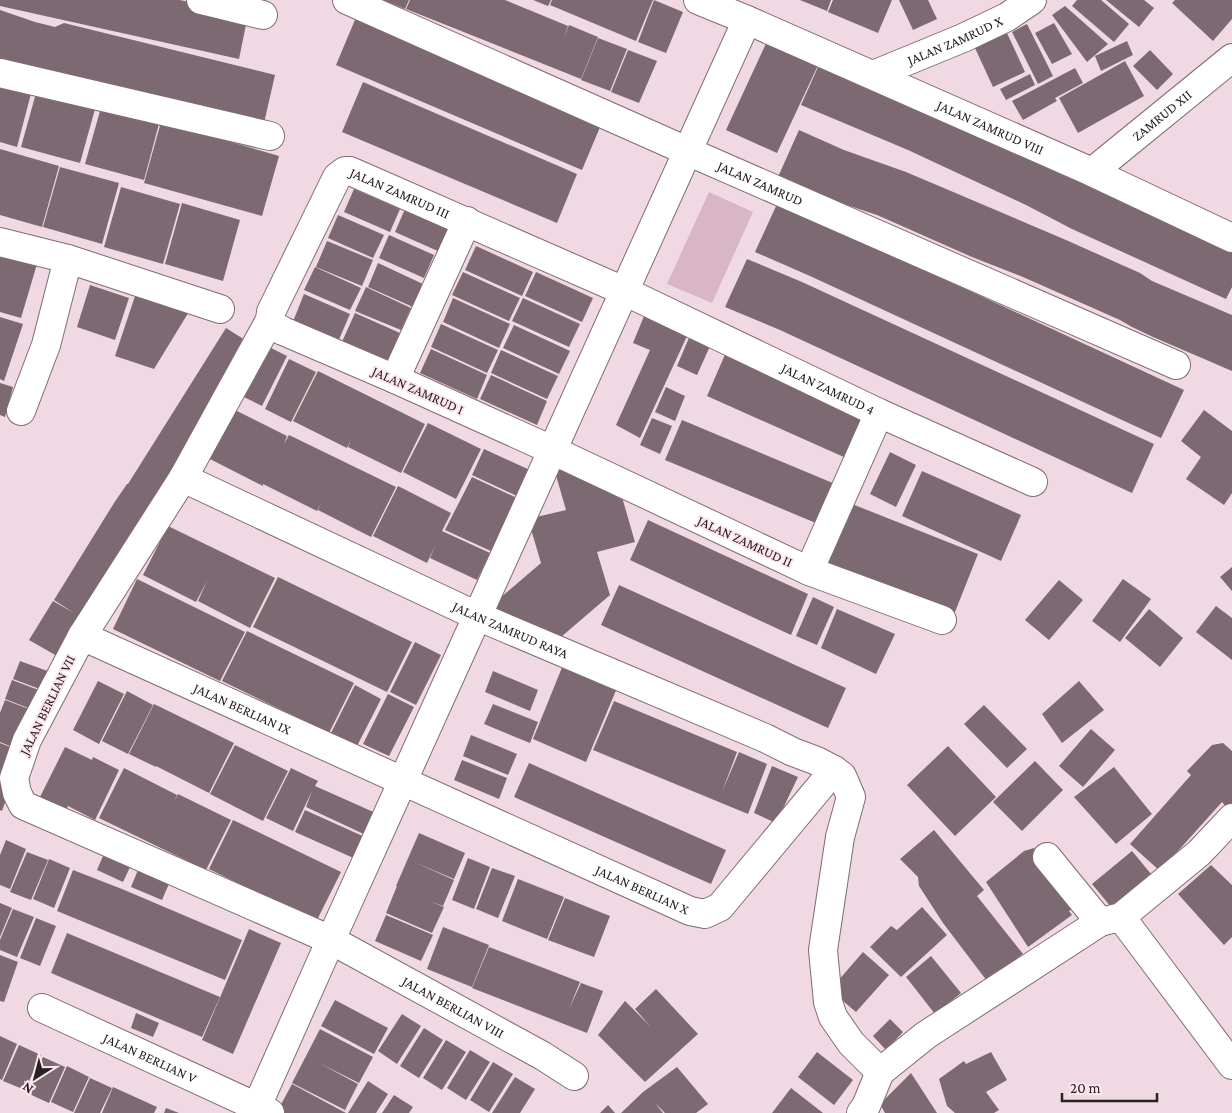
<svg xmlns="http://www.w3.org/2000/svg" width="1232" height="1113" font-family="'Crimson Pro',serif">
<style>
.green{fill:#d9b6c5}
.building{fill:#7d6972}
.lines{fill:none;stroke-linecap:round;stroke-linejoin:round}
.minor-casing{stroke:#806c75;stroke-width:30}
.minor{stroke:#fff;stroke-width:28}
.labels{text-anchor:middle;stroke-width:4;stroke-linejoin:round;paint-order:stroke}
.street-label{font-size:14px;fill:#282023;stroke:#fde6f0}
</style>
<rect width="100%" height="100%" fill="#f0d9e3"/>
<!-- green -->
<path class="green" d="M709,192L753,212L712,303L667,284Z"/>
<!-- building -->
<path class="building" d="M0,0H180L248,15L239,59L0,6Z
M383,0H409L405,9Z
M410,0H505L568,26L564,37L569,25L598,37L581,79L406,9Z
M533,0H551L548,6Z
M552,0H653L636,41L550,5Z
M654,0L683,12L666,53L638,42Z
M800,0H831L827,11Z
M833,0H892L878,33L828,12Z
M899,0H928L937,19L913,30Z
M1077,0H1101L1129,24L1114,42L1072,6Z
M1106,0H1144L1154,8L1139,27Z
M1175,0H1232V19L1213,41L1172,3Z
M1065,6L1108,44L1087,62L1052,15Z
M0,10L35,22L55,27L64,23L275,75L264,123L0,62Z
M357,15L603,120L582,170L336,65Z
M1054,23L1072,54L1052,64L1035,33Z
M1027,24L1053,76L1038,84L1012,32Z
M1007,33L1025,72L993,87L975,48Z
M769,37L820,61L777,153L726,130Z
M598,38L627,49L610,91L581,80Z
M1127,41L1133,55L1101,71L1095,56Z
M628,50L657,61L639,103L611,92Z
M1150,50L1173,74L1157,90L1133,66Z
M822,58L1232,245V287L1226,299L1072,229L1026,205L908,150L801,105Z
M1125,61L1144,96L1078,133L1059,98Z
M1075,68L1083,83L1055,98L1057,101L1023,120L1012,101Z
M1030,74L1035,85L1006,100L1000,89Z
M0,77L33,86L17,147L0,142Z
M363,82L577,174L557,223L342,132Z
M38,86L97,102L80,163L21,147Z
M102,104L160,120L144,180L85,164Z
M161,122L279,156L262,216L144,183Z
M799,130L844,150L906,172L1066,240L1140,273L1152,281L1232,315V371L1153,337L1132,327L1120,320L1023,277L972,257L877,215L823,197L778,177Z
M0,149L59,166L42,227L0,215Z
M60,167L119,183L102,244L43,227Z
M121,187L180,204L163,264L104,247Z
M354,189L400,209L390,232L344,212Z
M182,203L240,220L223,281L165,264Z
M777,204L832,227L1184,390L1161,438L810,276L755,252Z
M405,209L451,229L440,252L395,232Z
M338,215L384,235L373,258L328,238Z
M389,235L434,255L424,278L379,258Z
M327,241L373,260L362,286L316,267Z
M476,246L533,272L522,296L465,270Z
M0,253L37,264L21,318L0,312Z
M747,259L802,282L1154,444L1132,493L780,330L725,307Z
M378,263L423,284L413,307L368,287Z
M315,267L361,288L350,310L304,290Z
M463,272L520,298L509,321L452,295Z
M536,272L593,298L582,322L525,296Z
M90,285L129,298L115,340L77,327Z
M366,287L411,308L401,330L355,311Z
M136,293L190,310L154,369L115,356Z
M304,294L350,314L337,344L292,324Z
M453,298L510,324L499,348L443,322Z
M523,298L580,324L569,347L512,321Z
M649,304L675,315L669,328L687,336L640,438L616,425L650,350L633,343Z
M355,313L400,333L387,364L341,344Z
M0,317L23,324L4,381L0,379Z
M441,324L498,350L487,373L431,347Z
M514,325L570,351L559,374L503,348Z
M694,326L715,335L697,375L677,366Z
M226,328L253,345L57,656L29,640L53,601L74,613L54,600L114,503L127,484H128Z
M261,343L287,356L262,406L236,393Z
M431,349L487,375L477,399L420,373Z
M501,350L558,376L547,399L491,373Z
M727,350L866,412L846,458L707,396Z
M289,359L316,372L291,422L265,409Z
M318,371L425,424L401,473L348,447L351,439L347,448L293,421Z
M491,375L547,401L537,425L480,399Z
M0,383L13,387L5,417L0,415Z
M666,387L685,396L675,421L655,412Z
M235,410L287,436L284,444L289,435L396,487L371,537L318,510L321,503L317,511L263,484V486L210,459Z
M1204,410L1232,431V493L1224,505L1186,479L1201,457L1181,441Z
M652,418L672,426L660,454L640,445Z
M682,420L840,486L823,526L665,460Z
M428,423L481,449L456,499L403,472Z
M484,449L532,471L519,497L472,475Z
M890,452L916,465L896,507L870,494Z
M553,465L622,497L635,542L597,552L610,595L554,643L485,611L541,563L528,519L566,510Z
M922,471L1021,515L1001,561L902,516Z
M472,477L519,499L493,552L445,530Z
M398,486L451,513L442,531L490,553L477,580L430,558L436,544L427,563L373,536Z
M847,502L978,554L953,617L823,565Z
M648,520L808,594L791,635L630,560Z
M168,526L275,578L250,628L198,601L207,581L196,602L143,575Z
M1232,567V591L1220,577Z
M278,577L412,642L387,692L253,627Z
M137,579L245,632L220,681L113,629Z
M1123,579L1151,599L1120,642L1092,621Z
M1059,580L1083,600L1049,640L1025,620Z
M619,585L846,688L828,728L601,625Z
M813,597L834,607L817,645L796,636Z
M1216,606L1232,618V660L1196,632Z
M837,609L895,634L876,674L821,648Z
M1149,609L1183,638L1160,667L1125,638Z
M247,631L354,683L329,733L222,681Z
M415,642L441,655L416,705L390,692Z
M20,661L53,673L45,691L13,679Z
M563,665L617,688L586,762L533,739Z
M493,671L538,690L530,711L485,692Z
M12,680L44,692L36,711L5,699Z
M98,681L124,694L99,744L73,730Z
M1079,681L1104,710L1062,743L1042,714Z
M355,685L381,699L356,748L330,735Z
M127,691L153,705L128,754L102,741Z
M388,694L414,707L389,756L363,744Z
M5,700L37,712L22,751L0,742V713Z
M614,701L737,752L722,792L739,752L767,764L748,814L593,750Z
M154,704L234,743L209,793L156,766V767L129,754Z
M493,704L538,722L530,743L484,724Z
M984,705L1027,749L1007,768L964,724Z
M1091,729L1115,750L1083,787L1059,766Z
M471,735L517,754L508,775L463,756Z
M0,743L23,752L2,811L0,810Z
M1223,743L1232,751V804L1228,809L1222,802L1160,871L1130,844L1191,775L1187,771L1212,745Z
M235,745L288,771L263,821L210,794Z
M948,746L996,797L955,836L907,785Z
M65,747L92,760L93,757L119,770L95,820L68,806L66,810L40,797Z
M462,760L507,778L499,799L454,780Z
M1035,761L1063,790L1022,831L993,802Z
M529,763L726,850L711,884L514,797Z
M772,766L798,777L776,823L754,813Z
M1114,767L1152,814L1116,844L1074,797Z
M124,768L177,795L174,802L178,794L231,820L206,870L99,818Z
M291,768L318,781L315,786L378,814L368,836L306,807L312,791L293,831L266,818Z
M305,810L367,838L358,860L295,832Z
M233,820L341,872L316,922L209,869Z
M934,830L984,890L977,896L1023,954L987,981L943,923L919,886L918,877L900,859Z
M419,833L465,853L454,879L414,862L454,880L443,906L429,901L444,907L432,933L386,913L397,886H396Z
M6,840L26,849L10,889L0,885V855Z
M1034,848L1076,906L1069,911L1072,915L1028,947L986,882L1024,851Z
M106,849L133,861L123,882L97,870Z
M1132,851L1156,880L1116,913L1092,884Z
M27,852L48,860L31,900L10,892Z
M468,858L490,867L474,909L452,900Z
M49,859L70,868L54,908L33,899Z
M140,865L171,879L162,900L131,887Z
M1211,865L1232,885V937L1224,945L1178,894Z
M492,868L515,876L498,918L476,909Z
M73,870L122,889L242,940L225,980L57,911Z
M518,879L564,897L547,939L502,921Z
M565,898L610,916L594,957L548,940Z
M0,903L12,908L0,937Z
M922,907L947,935L901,977L870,947L891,926L897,930Z
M13,909L34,917L17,957L0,950V940Z
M386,915L433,935L421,961L375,941Z
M36,918L56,926L40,966L20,958Z
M443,927L489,945L472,987L427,969Z
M249,929L281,943L233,1054L202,1040Z
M67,933L220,997L202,1037L51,973Z
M489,947L580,982L569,1009L581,983L603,991L587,1033L472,988Z
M863,952L889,975L856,1012L830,990Z
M0,955L18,962L4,1002L0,1001Z
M931,956L961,993L935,1014L906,977Z
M656,989L698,1034L645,1082L598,1035L625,1001L650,1026L635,1009Z
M335,1000L388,1028L374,1054L321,1026Z
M136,1013L159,1023L153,1037L131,1028Z
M402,1014L421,1026L397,1064L378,1051Z
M890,1019L903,1032L886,1050L873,1036Z
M424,1028L443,1040L419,1078L400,1066Z
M320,1029L373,1057L359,1083L319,1063L358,1084L345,1110L292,1083Z
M0,1036L17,1044L2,1080L0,1079Z
M446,1040L466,1052L442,1090L423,1078Z
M19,1045L41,1055L25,1090L3,1081Z
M470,1050L490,1062L466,1100L447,1088Z
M817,1052L853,1080L834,1105L798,1077Z
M991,1052L1007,1080L986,1092L999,1110L994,1113H955L947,1106L939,1079L964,1061L966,1064Z
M43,1057L65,1067L49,1103L27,1093Z
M493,1062L513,1074L489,1112L470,1100Z
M67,1066L89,1077L73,1112L51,1102Z
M677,1067L708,1104L696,1113H665L655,1103L663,1113H621L643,1092Z
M911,1073L937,1113H885L880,1104Z
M515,1077L535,1089L520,1113H492Z
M90,1078L112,1088L100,1113H74Z
M368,1081L388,1094L376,1113H348Z
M292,1084L346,1113H283L278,1110Z
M113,1087L157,1107L154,1113H102Z
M791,1088L823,1113H772Z
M394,1095L413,1107L409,1113H382Z
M608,1105L615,1113H600Z
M166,1108L179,1113H164Z"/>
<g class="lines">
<!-- minor casing -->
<g class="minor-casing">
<g id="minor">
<path d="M201,0L263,15"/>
<path id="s1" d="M347,0L687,151L1176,365"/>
<path id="s2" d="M698,0L747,20L1092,172L1232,238"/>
<path d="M0,73L270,136"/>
<path id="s3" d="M873,75L963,38L1007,17L1032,0"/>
<path id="s4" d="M1092,172L1232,58"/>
<path d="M0,242L68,259L220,309"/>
<path id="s5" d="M270,320L183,478L82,636L27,740L14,778L17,793L23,805L331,940L543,1056L574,1076"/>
<path d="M395,379L467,221"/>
<path d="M21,411L46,345L68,259"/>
<path id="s6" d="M183,478L477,616L765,738L793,752L817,761L834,770L842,776L851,797L840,837L823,950L828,1002L833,1017L851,1043L880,1072"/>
<path d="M809,571L879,413"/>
<path id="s7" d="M942,620L809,571L552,450L395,379L283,331L276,327L270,320L271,312L337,177L345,171H350L624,291L879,413L1033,482"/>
<path id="s8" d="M82,636L690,911L705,914L720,907L834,770"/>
<path d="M1047,857L1100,922"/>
<path d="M1121,917L1232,1065"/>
<path id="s9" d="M42,1008L270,1113"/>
<path d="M254,1113L329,944L747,20"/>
<path d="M861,1113L866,1106L880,1072L926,1035L1100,922L1121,917L1199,853L1232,818"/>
</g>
</g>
<!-- minor -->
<use href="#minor" class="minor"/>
</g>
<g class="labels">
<!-- street labels -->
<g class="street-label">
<text dy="5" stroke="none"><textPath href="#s3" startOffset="89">JALAN ZAMRUD X</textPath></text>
<text dy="5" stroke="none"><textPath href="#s4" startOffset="90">ZAMRUD XII</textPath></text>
<text dy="5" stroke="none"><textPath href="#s2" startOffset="319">JALAN ZAMRUD VIII</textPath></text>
<text dy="5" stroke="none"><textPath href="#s1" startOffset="452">JALAN ZAMRUD</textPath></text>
<text dy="5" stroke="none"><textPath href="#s7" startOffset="965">JALAN ZAMRUD III</textPath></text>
<text dy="5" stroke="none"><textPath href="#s7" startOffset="1436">JALAN ZAMRUD 4</textPath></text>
<text transform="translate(418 390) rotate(24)" y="5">JALAN ZAMRUD I</text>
<text transform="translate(745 541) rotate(25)" y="5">JALAN ZAMRUD II</text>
<text dy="5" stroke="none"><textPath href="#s6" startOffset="361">JALAN ZAMRUD RAYA</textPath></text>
<text transform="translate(47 705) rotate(-64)" y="5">JALAN BERLIAN VII</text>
<text dy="5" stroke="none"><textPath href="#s8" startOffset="176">JALAN BERLIAN IX</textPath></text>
<text dy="5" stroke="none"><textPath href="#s8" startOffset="615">JALAN BERLIAN X</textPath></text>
<text dy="5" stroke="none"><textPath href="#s5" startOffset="1030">JALAN BERLIAN VIII</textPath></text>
<text dy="5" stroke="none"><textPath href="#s9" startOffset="119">JALAN BERLIAN V</textPath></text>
</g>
</g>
<!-- north arrow -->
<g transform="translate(35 1078) rotate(216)" stroke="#fde6f0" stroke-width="4" paint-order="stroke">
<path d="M0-4L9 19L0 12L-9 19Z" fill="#282023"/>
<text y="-8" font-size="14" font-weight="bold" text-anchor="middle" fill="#282023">N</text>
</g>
<!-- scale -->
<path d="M1062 1093v8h95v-8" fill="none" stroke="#282023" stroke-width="2.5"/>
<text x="1070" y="1093" font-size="15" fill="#282023" stroke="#fde6f0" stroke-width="4" paint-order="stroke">20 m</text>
</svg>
